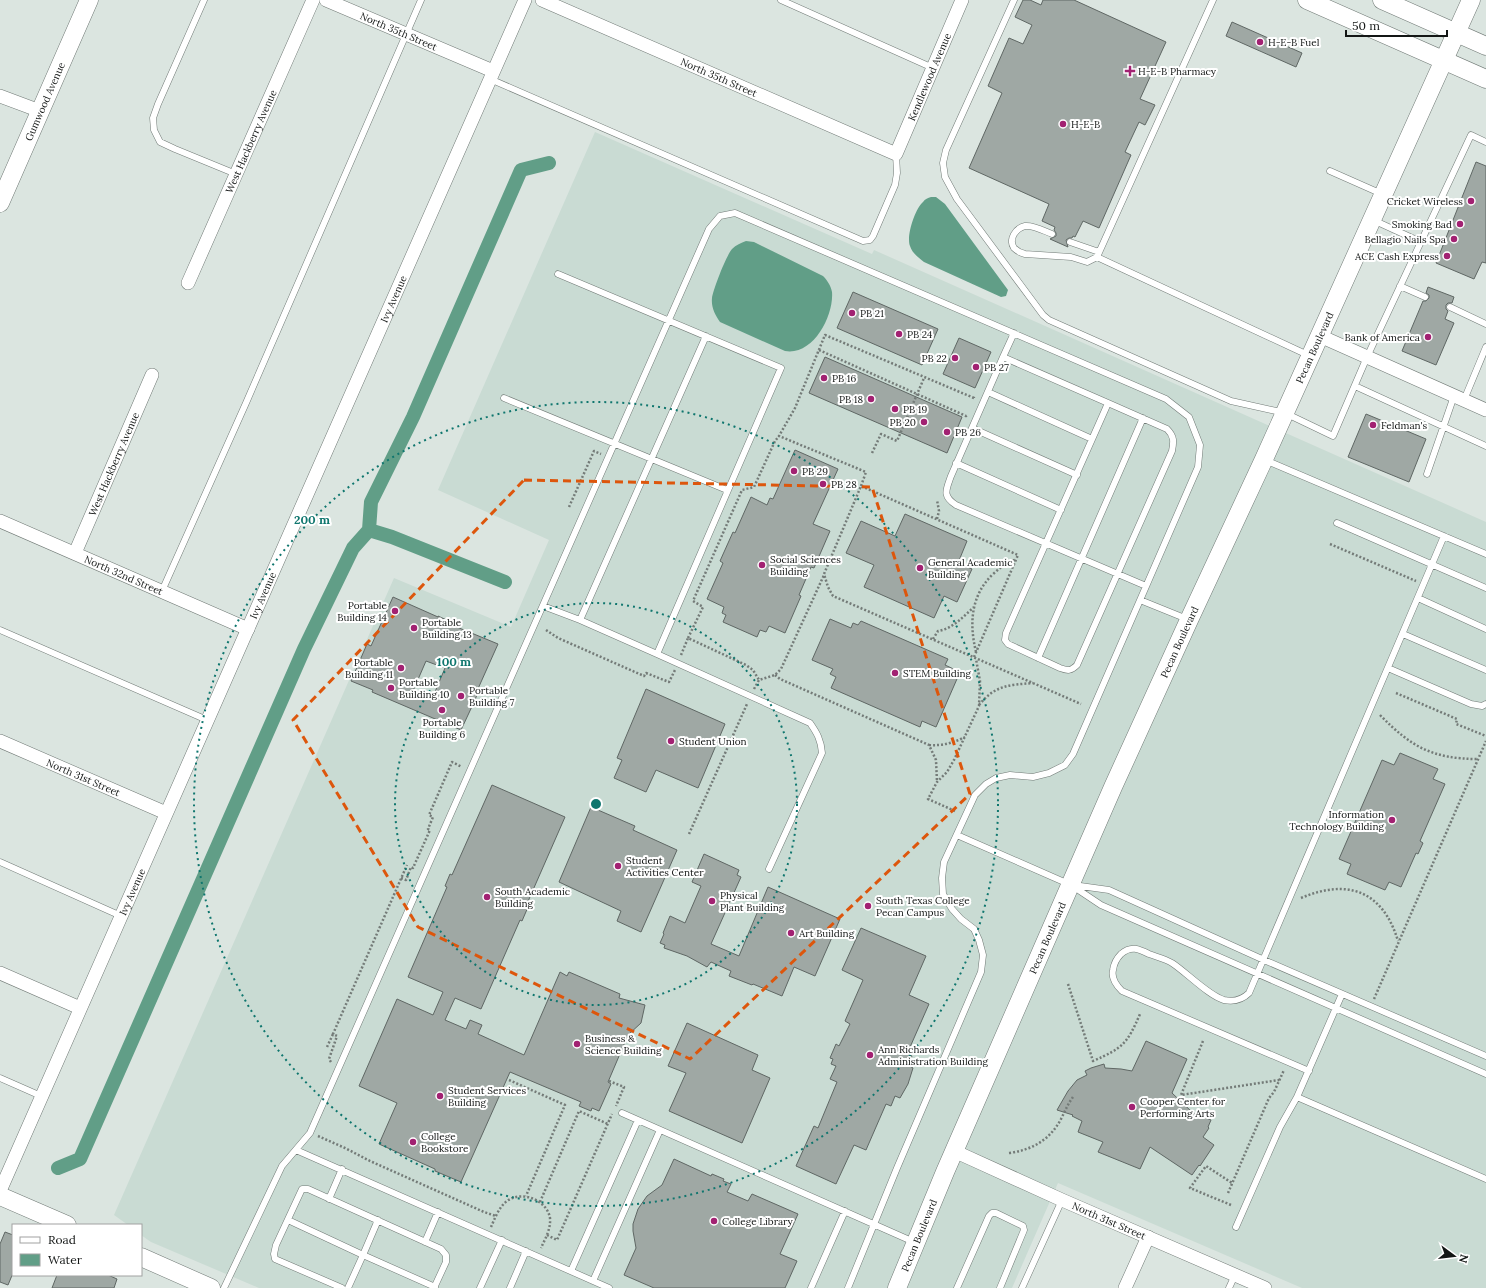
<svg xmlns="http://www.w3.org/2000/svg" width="1486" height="1288" font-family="Lora,serif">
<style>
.built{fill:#c9dbd3}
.water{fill:#619e87}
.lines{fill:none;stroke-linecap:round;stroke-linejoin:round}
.canal{stroke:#619e87;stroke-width:14}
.building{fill:#9fa8a4;stroke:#5f6764;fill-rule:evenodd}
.lane-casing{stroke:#717a76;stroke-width:7}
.street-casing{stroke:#717a76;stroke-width:14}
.secondary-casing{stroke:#717a76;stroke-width:19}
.path{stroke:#747b78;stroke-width:2.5;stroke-dasharray:2 2;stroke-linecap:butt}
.lane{stroke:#fff;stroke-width:6}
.street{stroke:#fff;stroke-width:13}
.secondary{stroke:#fff;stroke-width:18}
.marked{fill:none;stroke:#dd560c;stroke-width:3;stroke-dasharray:8 5;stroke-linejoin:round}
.ring{fill:none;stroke:#0f766e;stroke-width:2;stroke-dasharray:2 4}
.poi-dot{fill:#a22172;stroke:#fff;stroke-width:1.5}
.labels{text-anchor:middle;stroke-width:4;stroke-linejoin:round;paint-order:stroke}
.street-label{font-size:10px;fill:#131615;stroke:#fff}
.poi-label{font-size:10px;fill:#131615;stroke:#fff;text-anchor:start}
.centre{fill:#0f766e;stroke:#fff;stroke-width:2}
.ring-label{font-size:12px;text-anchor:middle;font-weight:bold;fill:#0f766e;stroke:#fff;stroke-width:4;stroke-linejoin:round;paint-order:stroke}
</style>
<rect width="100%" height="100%" fill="#dbe5e0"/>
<!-- built -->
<path class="built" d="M595,132L872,254L874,250L1486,522V1288H1302L1058,1183L1012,1288H259L151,1242L141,1235V1225H128L114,1215L394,578L511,627L549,540L438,490Z"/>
<!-- water -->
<path class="water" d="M931,197H936L945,204L1008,290L1006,296L1001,297L924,262C919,258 912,253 910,246C906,236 915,209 923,202C925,199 928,198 931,197Z
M746,241L754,242L823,276C827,280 831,286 832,292C834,316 813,356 785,351L720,322C715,315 711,307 712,298C713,290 726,256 732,249C736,245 741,243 746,241Z"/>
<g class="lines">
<!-- canal -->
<path class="canal" d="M505,582L392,537L369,530L371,502L413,417L521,170L549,163
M58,1168L80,1159L304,649L353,548L369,530"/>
</g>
<!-- building -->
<path class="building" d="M1023,0H1030L1041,5L1043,0H1074L1166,42L1140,99L1155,105L1145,125L1139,122L1125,152L1131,155L1099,228L1083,221L1075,237L1073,236L1072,238H1069L1066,240L1068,247L1050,239L1056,236V233L1054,230L1055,227L1042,221L1049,204L969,168L1002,93L988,86L1009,38L1023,44L1032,25L1015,17Z
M1232,22L1302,53L1296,67L1226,36Z
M1476,162L1486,166V263L1482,262L1474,279L1436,263Z
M1428,287L1454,297L1452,303H1448L1446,305V309L1448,311L1445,319L1454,323L1436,365L1402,351L1423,301H1426L1429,298V295L1426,293Z
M853,292L938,329L922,365L837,328Z
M959,338L991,352L975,388L943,374Z
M825,357L962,417L947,453L809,393Z
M1366,414L1426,439L1409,482L1348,457Z
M795,450L838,469L813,524L830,531L814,568L811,567L799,595L801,596L785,633L769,626L766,632L760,630L757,637L723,622L726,615L722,613L724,607L707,599L723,563L720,561L733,532L735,533L751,497L767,505L770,498L773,499Z
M905,514L967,541L958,563L972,569L957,602L944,596L934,618L864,587L874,565L846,553L861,521L895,536Z
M393,597L438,617V616L453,623L452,625L498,644L477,691L478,692L475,700L461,730L372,692L373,690L351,681L367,644L371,646ZM426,661L445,668L432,699L413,691Z
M830,619L851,628L853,623L858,625L861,621L948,659L945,665L960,672L936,727L922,721L920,727L831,688L836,677L830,674L833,669L812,660Z
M646,689L725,724L698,788L656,770L646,792L614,778L622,760L617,758Z
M1400,753L1438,769L1433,779L1445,784L1420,841L1423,843L1418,854L1416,853L1401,887L1389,882L1385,890L1347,874L1351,864L1339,859L1382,760L1394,765Z
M492,785L565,817L526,906L528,907L522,921L520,920L481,1009L455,998L445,1020L466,1029L470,1020L482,1025L478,1034L524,1055L560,972L567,976L569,972L620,994L619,998L645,1005L641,1023L628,1035L608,1082L611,1084L599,1111L592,1108L591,1111L579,1106L581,1102L510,1072L461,1182L435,1171V1169L379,1144L397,1103L359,1086L397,999L433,1015L443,992L408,977L447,887L445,886L450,874L452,875Z
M591,807L635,826L633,830L677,850L641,932L617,921L621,911L559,882Z
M704,854L739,870L737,875L741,877L711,944L739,956L768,887L840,919L815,976L794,967L782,996L753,984L752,985L729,976L731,971L711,962L707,967L687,956L664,948L665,945L660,943L664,934L663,933L670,916L685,923L701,886L692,882Z
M861,928L926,956L909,995L929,1004L907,1054L912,1056L908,1065L913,1068L908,1084L900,1098L895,1096L891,1106L886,1104L866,1150L854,1145L836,1184L796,1166L814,1126L818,1128L837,1082L830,1079L836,1066L831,1064L833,1059L830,1058L836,1044L839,1046L850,1024L845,1021L863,980L842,970Z
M687,1023L758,1055L752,1070L770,1078L742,1143L669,1111L686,1073L668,1066Z
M1146,1041L1187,1059L1172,1093L1192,1112L1211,1120L1208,1127L1209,1128L1203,1137L1214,1145L1200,1166L1199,1165L1192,1175L1150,1147L1140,1169L1098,1152L1103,1142L1078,1132L1082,1121L1072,1116L1073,1115L1057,1110L1068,1091L1077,1080L1087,1075L1085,1071L1091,1068L1104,1064L1105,1068L1121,1069L1132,1071Z
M674,1159L711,1176L712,1174L724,1179L723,1181L731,1184L727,1192L748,1201L752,1194L798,1214L780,1254L797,1261L785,1288H654L624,1275L636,1248L633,1231V1224L638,1209L647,1196L662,1185Z
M5,1232L13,1235V1273L8,1285L0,1282V1244Z
M57,1275H108L117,1279L114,1288H52Z"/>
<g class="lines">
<!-- lane casing -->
<g class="lane-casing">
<path id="lane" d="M204,0L158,104L153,118L154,130L160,142L175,149L236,174
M781,0L933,68
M1014,0L946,150L943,163L945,177L957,199L1043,315L1049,320L1231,401L1285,413L1333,436L1367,357L1471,135L1486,142
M490,79L863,241L870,240L873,236L895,185L897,173L896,154
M1330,171L1382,194
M1373,220L1421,242
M1052,234C1044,231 1034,225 1025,226C1016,228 1008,239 1014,248C1017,251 1021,253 1025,254L1071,257L1087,262L1097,257L1213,0
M1070,242L1099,252
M1097,257L1310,356
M558,274C633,306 707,337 781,368L657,654L580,620L706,336
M1400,286L1425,297
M1450,307L1486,324
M1003,357L1014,333
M1355,386L1486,446
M988,392L1092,439
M504,398L727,490
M1464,400L1486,347
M1108,403L1167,429C1174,436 1174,441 1172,451L1077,665C1071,671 1068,671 1060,668L1008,644L1005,640L1006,633L1105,410L1108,403L1003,357L951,476C946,490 942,496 956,505C1019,532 1083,559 1146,586
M972,428L1077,475
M1265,460L1486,554
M956,463L1061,510
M1427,474L1454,396
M1337,523L1486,588
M162,591L246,403L421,0
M1418,598L1486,629
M1140,600L1187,619
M543,606L580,620
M0,630L207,720
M1403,634L1486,670
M657,654L810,723C817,733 821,740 822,753L769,869
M1038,658L1143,418
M1388,668L1471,704L1482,706L1486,704
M957,835L1071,885L1101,905L1486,1074
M0,862L121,916
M1073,885L1109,890L1264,960L1486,1056
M1309,1071L1122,991C1116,985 1111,978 1113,970C1114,963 1117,958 1121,954C1131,945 1139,949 1149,954C1157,957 1165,959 1172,963C1186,972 1209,996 1224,1000C1234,1002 1242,1000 1249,993L1444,536
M0,1078L41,1096
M1297,1097L1486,1179
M622,1113L914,1242
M296,1150L609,1288
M329,1199L342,1169
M288,1220L363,1255L378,1220
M1236,1227L1280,1127L1297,1097L1342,994
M425,1242L438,1212
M571,1271L638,1120
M593,1281L660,1130
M224,1288L282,1166L310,1133L709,229L720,216L735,213L1166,399L1189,417L1200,445L1198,467L1073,754L1065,765L1049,773L1033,777L1010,775L996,778L986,784L975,795L944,862L942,878L943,894L952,909L961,919L974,929L979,940L983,955L981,972L897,1168L848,1288
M342,1288L275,1259L274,1254L276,1245L302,1189H308L441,1249L446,1255V1262L434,1288
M348,1288L363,1255L435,1287
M480,1288L502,1240
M510,1288L526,1251
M811,1288L845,1211
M957,1288L989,1216L992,1213H996L1023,1226L1024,1230L1000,1288
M1022,1288L1062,1200
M1229,1288L1235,1275"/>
</g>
<!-- street casing -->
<g class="street-casing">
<g id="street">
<path id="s1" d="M326,0L493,71"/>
<path id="s2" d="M542,0L896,154L962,0"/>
<path d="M0,96L40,111"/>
<path id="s3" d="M188,283L313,0"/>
<path d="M1320,336L1486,410"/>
<path id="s4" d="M0,521L248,629"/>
<path id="s5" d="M75,553L152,375"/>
<path id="s6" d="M0,741L166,813"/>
<path d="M0,973L80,1008"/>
<path id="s7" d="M954,1151L1062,1200L1265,1288"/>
<path id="s8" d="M0,1191L525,0"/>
<path d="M1125,1288L1148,1237"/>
</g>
</g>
<!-- secondary casing -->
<g class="secondary-casing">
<g id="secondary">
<path d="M1307,0L1486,79"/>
<path d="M1382,0L1486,46"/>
<path id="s9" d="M0,203L89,0"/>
<path d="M0,1196L67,1225"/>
<path d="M141,1257L211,1288"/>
<path id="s10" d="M897,1288L945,1172L1113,787L1189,620L1264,459L1471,0"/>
</g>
</g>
<!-- path -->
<path class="path" d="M819,350L966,416L967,415
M872,453L881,434L897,441L924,378
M861,486L866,472L779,436L795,408L825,335L974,398V399
M569,507L594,451L601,454
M937,519L939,511L937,500
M1330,544L1416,581
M546,630L558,638L644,676L646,673L669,682L675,670
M688,638L703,607L693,601L742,490L754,487L775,441L779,436
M933,639L938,631C952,629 963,617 974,607
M976,652C969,623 971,596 992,575C1000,568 1005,563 1015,560
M681,655L688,638L746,665L753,670L759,680
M974,657L1018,555L861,486L824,574L828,587L833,596L1081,704
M775,675L780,679L929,745L936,760L937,782
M754,689L759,680L775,675L781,669L824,575
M1396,693L1457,719L1456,724L1486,736
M979,705C995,685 1009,685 1033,683
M1380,715C1411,747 1433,759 1478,759
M929,745C942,746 953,743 965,737
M955,811L928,799L937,782L947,772L954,760L979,706L980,681L976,659
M689,834L747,704
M401,878L406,880L411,867L413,868L430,830L428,829L433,817L429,815L452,762L462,767
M1301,898C1348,878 1383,891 1398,941
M1068,984L1093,1061C1123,1048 1127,1044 1140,1014
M1374,999L1486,741
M1203,1041L1181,1095L1279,1080
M327,1047L333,1034
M331,1062L329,1059L337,1036L333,1034L407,865
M509,1080L565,1105L526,1196
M609,1081L624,1087L616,1106
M318,1136L345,1148L370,1161L484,1212L496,1216
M1009,1153C1032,1150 1050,1140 1061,1119C1065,1111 1068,1104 1073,1097
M1228,1193L1269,1098L1274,1092L1284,1070
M540,1202L579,1111L608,1124
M1231,1205L1190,1188L1206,1166L1232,1183
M491,1227C495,1218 499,1207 507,1201C522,1190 547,1200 550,1218C551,1229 545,1239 541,1248
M547,1235L557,1240L612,1114"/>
<!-- lane -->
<use href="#lane" class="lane"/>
<!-- street -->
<use href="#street" class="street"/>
<!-- secondary -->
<use href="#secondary" class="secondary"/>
</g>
<!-- marked area -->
<path class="marked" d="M524,480L872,487L970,794L690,1059L418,927L293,720Z"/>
<!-- distance rings -->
<g class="ring">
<circle cx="596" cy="804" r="201"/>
<circle cx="596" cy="804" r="402"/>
</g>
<!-- markers -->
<g class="poi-dot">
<circle cx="1260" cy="42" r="4"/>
<path d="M1128 65h4v4h4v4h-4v4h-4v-4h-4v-4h4z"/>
<circle cx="1063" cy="124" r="4"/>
<circle cx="1471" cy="201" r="4"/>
<circle cx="1460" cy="224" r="4"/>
<circle cx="1454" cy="239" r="4"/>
<circle cx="1447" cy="256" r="4"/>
<circle cx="852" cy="313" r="4"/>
<circle cx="899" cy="334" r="4"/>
<circle cx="1428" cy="337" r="4"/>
<circle cx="955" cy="358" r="4"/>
<circle cx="976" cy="367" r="4"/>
<circle cx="824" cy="378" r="4"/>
<circle cx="871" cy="399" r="4"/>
<circle cx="895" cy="409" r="4"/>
<circle cx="924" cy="422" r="4"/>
<circle cx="1373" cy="425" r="4"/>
<circle cx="947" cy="432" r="4"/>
<circle cx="794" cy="471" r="4"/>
<circle cx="823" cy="484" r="4"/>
<circle cx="762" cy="565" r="4"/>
<circle cx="920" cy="568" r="4"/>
<circle cx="395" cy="611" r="4"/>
<circle cx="414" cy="628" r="4"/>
<circle cx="401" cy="668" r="4"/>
<circle cx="895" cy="673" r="4"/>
<circle cx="391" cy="688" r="4"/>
<circle cx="461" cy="696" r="4"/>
<circle cx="442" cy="710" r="4"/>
<circle cx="671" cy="741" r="4"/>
<circle cx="1392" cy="820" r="4"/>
<circle cx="618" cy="866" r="4"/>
<circle cx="487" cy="897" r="4"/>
<circle cx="712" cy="901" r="4"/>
<circle cx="868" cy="906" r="4"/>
<circle cx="791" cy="933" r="4"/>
<circle cx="577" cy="1044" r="4"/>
<circle cx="870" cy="1055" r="4"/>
<circle cx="440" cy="1096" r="4"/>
<circle cx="1132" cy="1107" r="4"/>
<circle cx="413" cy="1142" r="4"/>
<circle cx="714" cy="1221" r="4"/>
</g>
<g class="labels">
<!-- street labels -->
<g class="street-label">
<text dy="4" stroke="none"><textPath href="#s1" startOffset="79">North 35th Street</textPath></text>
<text dy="4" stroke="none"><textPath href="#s2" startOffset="193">North 35th Street</textPath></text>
<text dy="4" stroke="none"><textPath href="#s2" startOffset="470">Kendlewood Avenue</textPath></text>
<text dy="4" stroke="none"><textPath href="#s9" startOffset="111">Gumwood Avenue</textPath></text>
<text dy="4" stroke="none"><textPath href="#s3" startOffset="155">West Hackberry Avenue</textPath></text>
<text dy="4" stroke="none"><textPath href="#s8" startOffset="975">Ivy Avenue</textPath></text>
<text dy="4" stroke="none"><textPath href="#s10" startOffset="1029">Pecan Boulevard</textPath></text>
<text dy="4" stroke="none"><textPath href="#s5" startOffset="97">West Hackberry Avenue</textPath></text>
<text dy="4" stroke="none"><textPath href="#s4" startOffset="135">North 32nd Street</textPath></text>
<text dy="4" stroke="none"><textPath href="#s8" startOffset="651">Ivy Avenue</textPath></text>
<text dy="4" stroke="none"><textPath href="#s10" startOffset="705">Pecan Boulevard</textPath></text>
<text dy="4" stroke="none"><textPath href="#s6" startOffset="91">North 31st Street</textPath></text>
<text dy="4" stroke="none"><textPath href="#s8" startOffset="327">Ivy Avenue</textPath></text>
<text dy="4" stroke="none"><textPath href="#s10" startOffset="381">Pecan Boulevard</textPath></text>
<text dy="4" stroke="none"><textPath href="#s7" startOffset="170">North 31st Street</textPath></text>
<text dy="4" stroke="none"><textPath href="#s10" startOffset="57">Pecan Boulevard</textPath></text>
</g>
<!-- poi labels -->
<g class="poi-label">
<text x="1268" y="46">H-E-B Fuel</text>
<text x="1138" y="75">H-E-B Pharmacy</text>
<text x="1071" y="128">H-E-B</text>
<text x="1463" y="205" text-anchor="end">Cricket Wireless</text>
<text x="1452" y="228" text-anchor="end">Smoking Bad</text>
<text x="1446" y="243" text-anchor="end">Bellagio Nails Spa</text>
<text x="1439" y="260" text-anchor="end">ACE Cash Express</text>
<text x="860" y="317">PB 21</text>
<text x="907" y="338">PB 24</text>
<text x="1420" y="341" text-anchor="end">Bank of America</text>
<text x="947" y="362" text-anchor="end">PB 22</text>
<text x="984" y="371">PB 27</text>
<text x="832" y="382">PB 16</text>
<text x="863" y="403" text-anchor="end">PB 18</text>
<text x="903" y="413">PB 19</text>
<text x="916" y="426" text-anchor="end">PB 20</text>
<text x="1381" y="429">Feldman's</text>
<text x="955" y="436">PB 26</text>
<text x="802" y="475">PB 29</text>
<text x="831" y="488">PB 28</text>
<text x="770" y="563">Social Sciences<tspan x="770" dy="12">Building</tspan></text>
<text x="928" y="566">General Academic<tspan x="928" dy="12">Building</tspan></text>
<text x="387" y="609" text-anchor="end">Portable<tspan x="387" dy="12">Building 14</tspan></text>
<text x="422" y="626">Portable<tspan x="422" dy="12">Building 13</tspan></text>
<text x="393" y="666" text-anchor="end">Portable<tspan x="393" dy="12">Building 11</tspan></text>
<text x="903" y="677">STEM Building</text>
<text x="399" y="686">Portable<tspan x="399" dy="12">Building 10</tspan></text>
<text x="469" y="694">Portable<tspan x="469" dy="12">Building 7</tspan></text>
<text x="442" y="726" text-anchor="middle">Portable<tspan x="442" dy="12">Building 6</tspan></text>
<text x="679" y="745">Student Union</text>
<text x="1384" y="818" text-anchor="end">Information<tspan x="1384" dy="12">Technology Building</tspan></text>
<text x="626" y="864">Student<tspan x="626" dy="12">Activities Center</tspan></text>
<text x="495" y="895">South Academic<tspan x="495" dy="12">Building</tspan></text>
<text x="720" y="899">Physical<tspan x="720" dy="12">Plant Building</tspan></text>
<text x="876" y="904">South Texas College<tspan x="876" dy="12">Pecan Campus</tspan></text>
<text x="799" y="937">Art Building</text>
<text x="585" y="1042">Business &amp;<tspan x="585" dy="12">Science Building</tspan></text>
<text x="878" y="1053">Ann Richards<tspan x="878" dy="12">Administration Building</tspan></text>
<text x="448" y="1094">Student Services<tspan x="448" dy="12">Building</tspan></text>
<text x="1140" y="1105">Cooper Center for<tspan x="1140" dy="12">Performing Arts</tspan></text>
<text x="421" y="1140">College<tspan x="421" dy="12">Bookstore</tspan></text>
<text x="722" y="1225">College Library</text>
</g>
</g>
<circle cx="596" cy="804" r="6" class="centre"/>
<g class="ring-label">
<text x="312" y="524">200 m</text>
<text x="454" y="666">100 m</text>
</g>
<!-- legend -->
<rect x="12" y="1224" width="130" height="52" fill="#ffffff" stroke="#a1a2a1"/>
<rect x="20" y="1237" width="20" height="6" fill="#ffffff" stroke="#a1a2a1"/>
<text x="48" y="1244" font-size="12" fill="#131615">Road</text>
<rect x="20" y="1254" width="20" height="12" fill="#619e87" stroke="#a1a2a1"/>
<text x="48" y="1264" font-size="12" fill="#131615">Water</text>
<!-- north arrow -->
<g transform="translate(1454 1256) rotate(105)" stroke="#ffffff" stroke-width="3" paint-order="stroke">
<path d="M0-3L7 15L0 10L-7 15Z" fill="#131615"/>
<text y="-6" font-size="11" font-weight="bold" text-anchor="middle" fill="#131615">N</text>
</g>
<!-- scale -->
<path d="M1346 30v6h101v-6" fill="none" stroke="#131615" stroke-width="2"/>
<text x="1352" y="30" font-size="12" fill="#131615" stroke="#ffffff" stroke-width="3" paint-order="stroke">50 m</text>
</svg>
